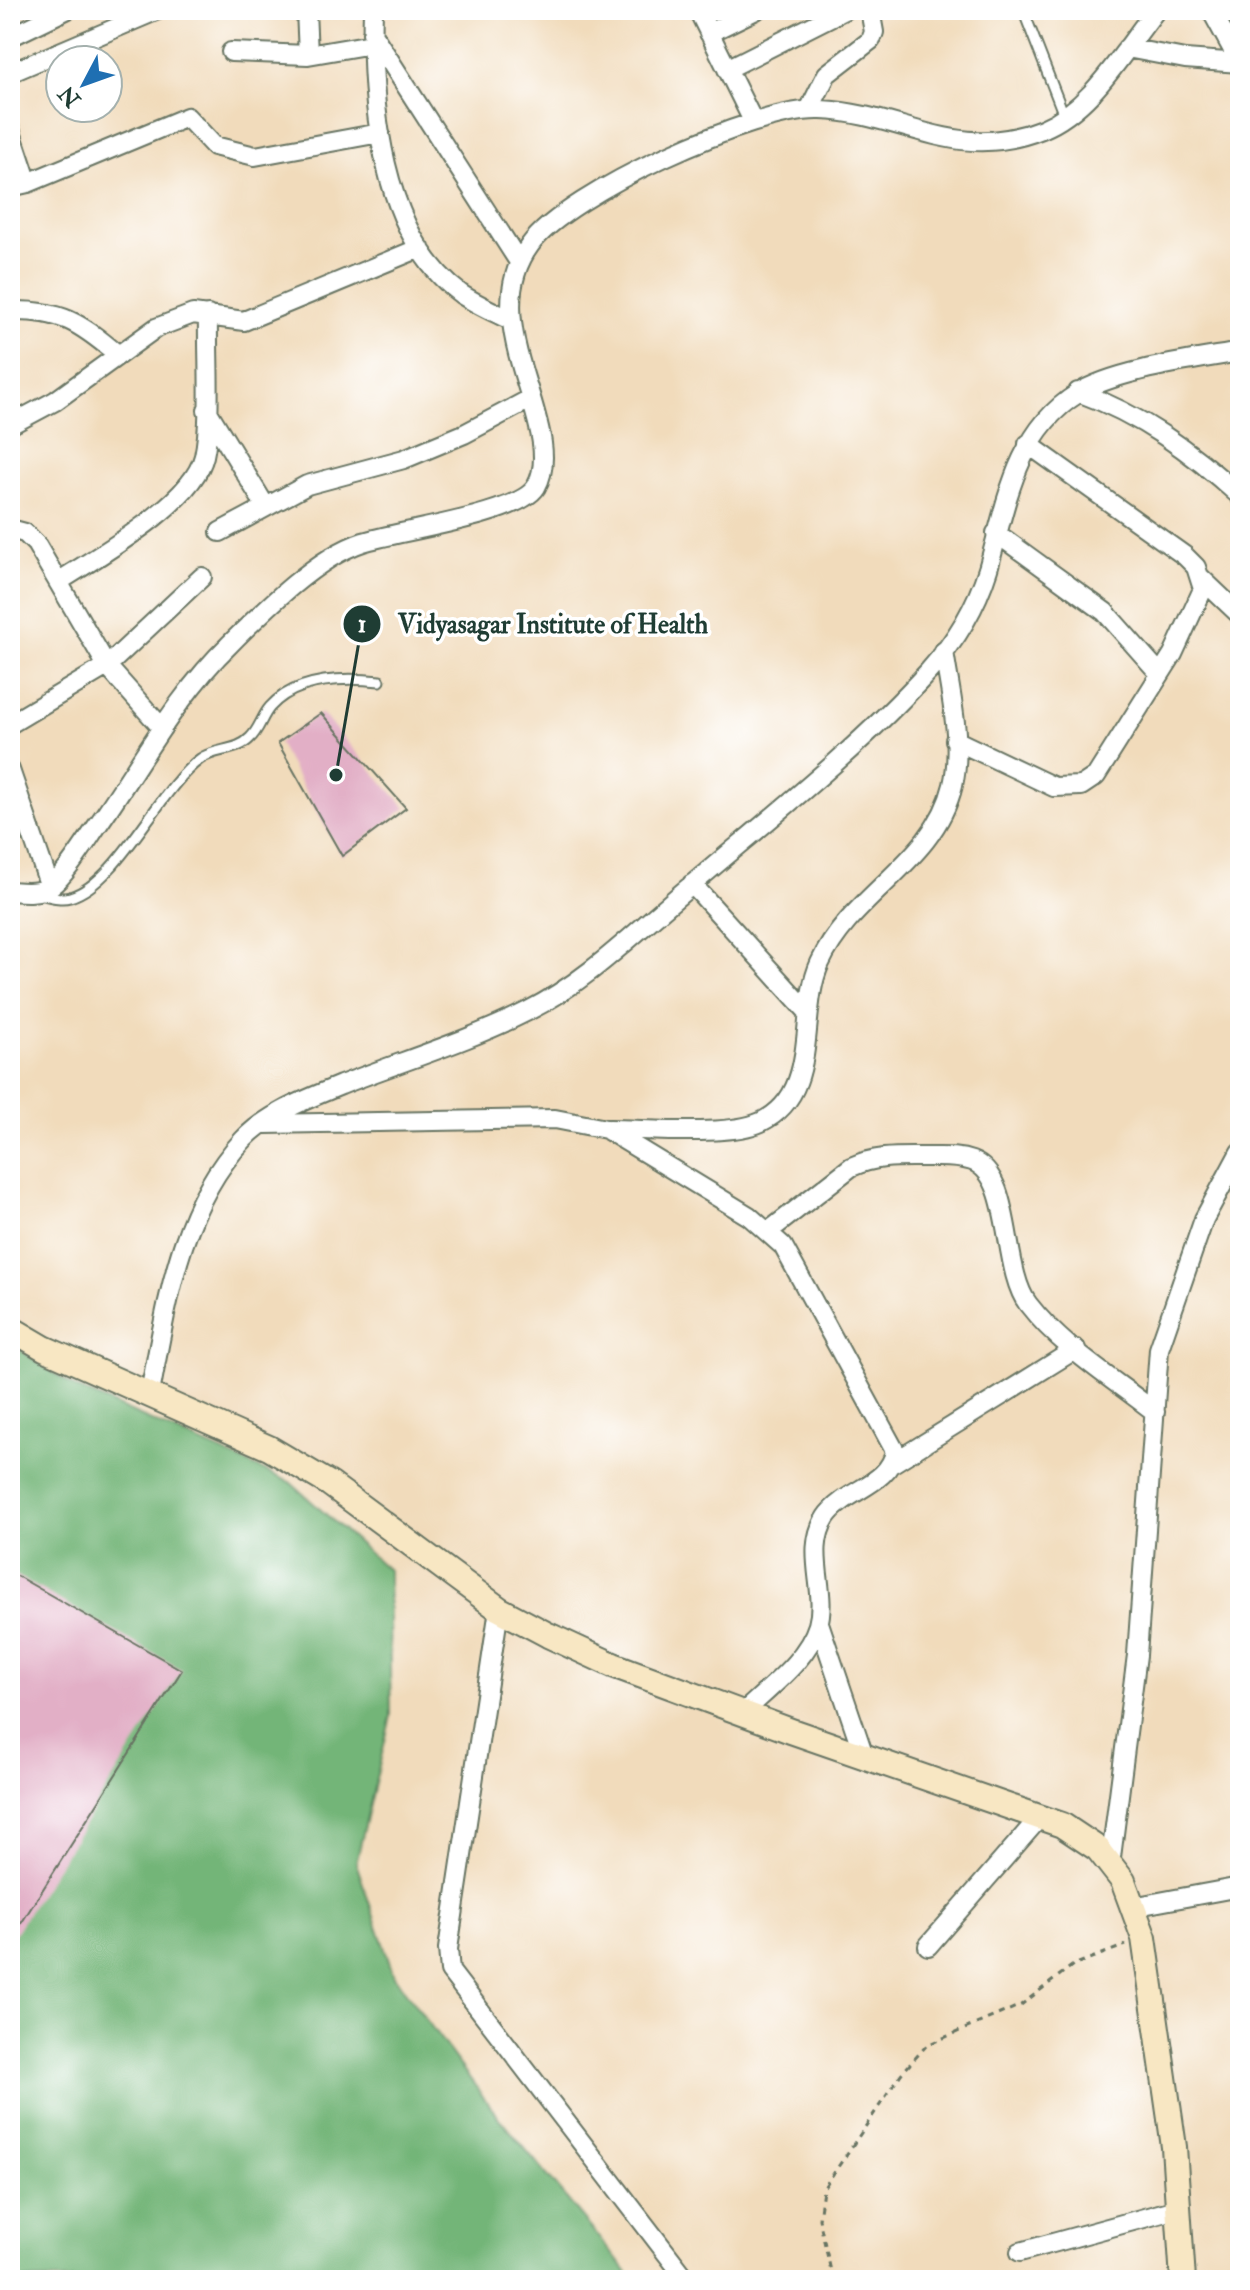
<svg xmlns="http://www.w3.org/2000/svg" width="1250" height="2290" font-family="'IM FELL Double Pica',serif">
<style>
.forest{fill:#73b578;stroke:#497956;stroke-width:2}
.building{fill:#e2afc6}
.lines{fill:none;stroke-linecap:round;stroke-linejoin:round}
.service-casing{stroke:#687463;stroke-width:13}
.minor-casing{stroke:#687463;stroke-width:22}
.secondary-casing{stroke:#687463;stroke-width:28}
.path{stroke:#687463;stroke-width:3;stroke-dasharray:6 6;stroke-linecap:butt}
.service{stroke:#fff;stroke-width:9}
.minor{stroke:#fff;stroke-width:18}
.secondary{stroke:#f8e7c3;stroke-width:24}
.leader{fill:none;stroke:#1f3d34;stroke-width:3}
.callout-dot{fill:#1f3d34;stroke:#fff;stroke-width:3}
.mark-label{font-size:24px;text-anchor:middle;font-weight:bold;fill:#fff}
.callout-label{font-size:26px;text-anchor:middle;font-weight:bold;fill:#1f3d34;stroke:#fff;stroke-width:7;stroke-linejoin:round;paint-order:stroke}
</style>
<rect width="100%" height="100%" fill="#fff"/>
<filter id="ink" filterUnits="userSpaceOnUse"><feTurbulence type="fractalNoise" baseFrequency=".0125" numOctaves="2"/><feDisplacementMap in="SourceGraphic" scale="16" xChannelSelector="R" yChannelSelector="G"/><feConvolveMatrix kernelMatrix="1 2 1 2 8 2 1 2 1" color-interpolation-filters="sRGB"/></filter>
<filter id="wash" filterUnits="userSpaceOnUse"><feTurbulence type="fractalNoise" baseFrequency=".006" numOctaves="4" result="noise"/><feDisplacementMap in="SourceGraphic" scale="32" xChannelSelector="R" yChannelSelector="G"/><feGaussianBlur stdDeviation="1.8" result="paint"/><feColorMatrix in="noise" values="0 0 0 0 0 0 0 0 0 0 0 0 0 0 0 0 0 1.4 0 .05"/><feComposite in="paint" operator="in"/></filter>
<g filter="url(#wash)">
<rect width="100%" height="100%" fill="#f1dbbb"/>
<!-- forest -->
<path class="forest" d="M10,1343L76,1388L290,1482L388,1570L391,1716L356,1863L394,1976L493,2110L634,2280H10Z"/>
<g id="blocks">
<!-- building -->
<path class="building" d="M321,713L406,808L342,856L278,743Z
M10,1572L182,1670L10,1941Z"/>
</g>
</g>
<g filter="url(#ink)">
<use href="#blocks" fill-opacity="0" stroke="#687463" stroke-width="2"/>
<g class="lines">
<!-- service casing -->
<g class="service-casing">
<path id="service" d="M1023,10L1065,118
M39,894C49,896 60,900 70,897C118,883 158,790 200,759C215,748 237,752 250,738C259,730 262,716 270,707C296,678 344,677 380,681"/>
</g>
<!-- minor casing -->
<g class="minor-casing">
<path id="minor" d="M306,10L308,55
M373,10C370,101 381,235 461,294C476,304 494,312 510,320
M698,10L753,121
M1211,10L1240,63
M372,33L519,262
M709,33L756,10
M10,37L66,10
M1127,48L1185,59L1240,63
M231,52L308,55L372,44
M727,69L844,10
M10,73L158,10
M809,110L827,74L871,40L874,32L870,10
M10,129L28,183
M10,187L28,183L187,117L214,146L255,156L380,133
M10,311C61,310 79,322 117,354
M1078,392C1141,415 1191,451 1240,496
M207,410L266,507
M10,425L55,401L156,328L193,314L244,321L420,248
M10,529L25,533L36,544L107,666L162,728
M220,532L307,485L404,459L464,434L530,399
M996,533L1105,612L1160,674
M1201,578L1240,615
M58,582C98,556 193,503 204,456C212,421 207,353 208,315
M10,724L107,666L202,577
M955,740L1054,787L1081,786L1096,776L1173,654L1203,589L1196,567L1185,556L1028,444
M10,770L50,887
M692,884L808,1012
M10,891C23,892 39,894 51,886C66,875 86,842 97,826C140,765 176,696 230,644C264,610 317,557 363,542C398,531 519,515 536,487C569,429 472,324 530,245C568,193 755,107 821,110C902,113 956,164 1042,129C1092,109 1123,51 1156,10
M265,1124L555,1119L606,1129L749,1216L783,1246L895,1451C890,1485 844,1490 826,1517C804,1551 828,1590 818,1625C807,1661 768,1688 743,1713
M609,1129C647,1129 729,1137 761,1122C822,1093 797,1013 820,963C851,894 935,862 953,785C963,742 950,694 944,651
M769,1231L851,1167C877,1155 901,1157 929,1157C943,1157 958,1156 972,1161C1014,1176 1001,1268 1028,1304C1061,1347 1113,1379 1155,1412
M150,1393C167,1306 179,1208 243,1140C268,1113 308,1099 341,1085C402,1061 469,1041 528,1011C588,981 637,930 688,888C769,819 856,751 928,672C955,642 976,608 988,569C1006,505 1016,432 1077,394C1114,370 1195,360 1240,352
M893,1463L1076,1349
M499,1609L448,1949L450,1971L687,2280
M819,1623L864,1756
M1110,1865L1137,1655L1159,1349L1204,1219L1240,1152
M1132,1907L1240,1887
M928,1946L1040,1817
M1020,2252L1177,2209"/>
</g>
<!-- secondary casing -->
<g class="secondary-casing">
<path id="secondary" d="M10,1328L44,1348L269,1448L330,1484L499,1609L548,1635L613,1665L791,1731L1062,1825L1098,1849L1123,1881L1144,1938L1174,2147L1183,2280"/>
</g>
<!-- path -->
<path class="path" d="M833,2280L819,2219L823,2189L901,2074L927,2045L1021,2005L1073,1965L1126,1945"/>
<!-- service -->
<use href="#service" class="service"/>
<!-- minor -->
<use href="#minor" class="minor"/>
<!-- secondary -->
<use href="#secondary" class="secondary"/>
</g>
</g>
<!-- callouts -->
<path class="leader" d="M336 775L362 624"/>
<g class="callout-dot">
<circle cx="336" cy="775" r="8"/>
<circle cx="362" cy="624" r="20"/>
</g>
<g class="mark-label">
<text x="362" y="632">1</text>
</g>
<g class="callout-label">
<text x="553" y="633">Vidyasagar Institute of Health</text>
</g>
<!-- margin -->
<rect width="1250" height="2290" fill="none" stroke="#fff" stroke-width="40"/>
<!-- north arrow -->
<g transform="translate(84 84) rotate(229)"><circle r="38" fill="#ffffff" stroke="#a5b1ae" stroke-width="2"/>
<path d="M0-6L14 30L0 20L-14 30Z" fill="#1f6fb2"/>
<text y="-12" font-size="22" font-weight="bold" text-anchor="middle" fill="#1f3d34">N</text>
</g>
</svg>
